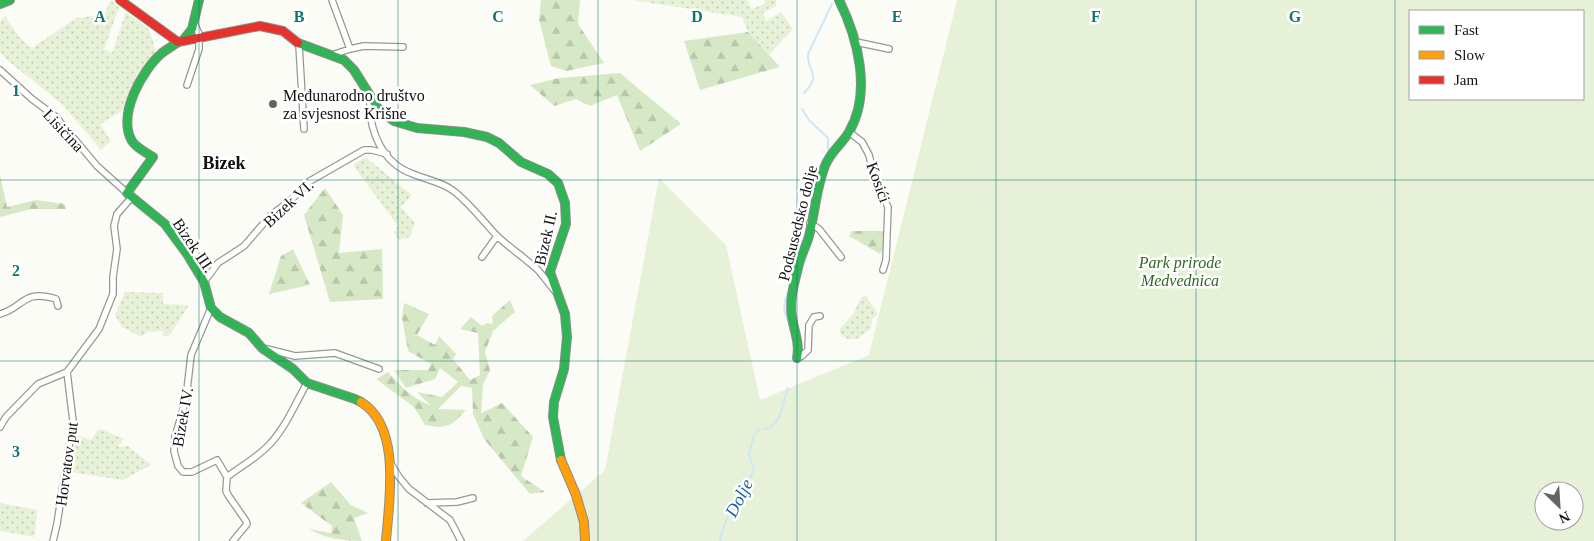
<svg xmlns="http://www.w3.org/2000/svg" width="1594" height="541" font-family="Georgia,serif">
<style>
.grass{fill:url(#grass-dots)}
.forest{fill:url(#forest-firs)}
.park{fill:#e6f1d8;fill-rule:evenodd}
.lines{fill:none;stroke-linecap:round;stroke-linejoin:round}
.stream{stroke:#cfe7f5;stroke-width:2}
.street-casing{stroke:#979795;stroke-width:8}
.fast-casing{stroke:#8d8d8b;stroke-width:10}
.slow-casing{stroke:#8d8d8b;stroke-width:10}
.jam-casing{stroke:#8d8d8b;stroke-width:10}
.street{stroke:#fffffe;stroke-width:5.5}
.fast{stroke:#30b455;stroke-width:8}
.slow{stroke:#ff9f0a;stroke-width:8}
.jam{stroke:#e5322d;stroke-width:8}
.grid{fill:none;stroke:#0f766e;stroke-width:1;stroke-opacity:0.55}
.poi-dot{fill:#636362;stroke:#fff;stroke-width:2}
.labels{text-anchor:middle;stroke-width:5;stroke-linejoin:round;paint-order:stroke}
.poi-label{font-size:16px;fill:#111;stroke:#fff;text-anchor:start}
.street-label{font-size:16px;fill:#111;stroke:#fff}
.park-label{font-size:16px;font-style:italic;fill:#306723;stroke:#fff}
.neighbourhood-label{font-size:18px;font-weight:bold;fill:#111;stroke:#fff}
.water-label{font-size:18px;font-style:italic;fill:#1f649e;stroke:#fff}
.grid-label{font-size:16px;text-anchor:middle;font-weight:bold;fill:#0f766e;stroke:#fff;stroke-width:5;stroke-linejoin:round;paint-order:stroke}
</style>
<defs>
<pattern id="grass-dots" width="8" height="8" patternUnits="userSpaceOnUse" patternTransform="scale(1.25)"><rect width="8" height="8" fill="#e6f1d8"/><path d="M2 2h.1M6 6h.1" fill="none" stroke="#c4ceb8" stroke-width="1.8" stroke-linecap="round"/></pattern>
<pattern id="forest-firs" width="22" height="20" patternUnits="userSpaceOnUse" patternTransform="scale(1.25)"><rect width="22" height="20" fill="#d7e8c7"/><path d="M5 1l3.5 6h-7zM16 11l3.5 6h-7z" fill="#b8c6aa"/></pattern>
</defs>
<rect width="100%" height="100%" fill="#fcfcf7"/>
<!-- grass -->
<path class="grass" d="M111,0L119,8L104,49L112,53L126,12L149,29L156,52L140,78L136,72C141,105 125,109 100,124L111,141L101,150L63,105L6,59L0,52V22L5,16C13,28 20,40 32,48L76,18L104,15Z
M633,0H747L752,9L764,4L765,0H776V6L763,13L766,21L781,12L793,29L769,55L748,32L742,17Z
M365,157L412,195L401,207L415,223L410,237L399,240L394,233L398,226L353,165Z
M125,292L163,293V304L189,305L169,336H162L164,331L147,332L142,337L122,327L115,315Z
M865,295L878,314L872,319L871,328L857,339H848L842,336L839,330L854,313L860,299Z
M98,430H103L124,439L118,447L128,446L151,465L123,480L70,472L77,435L91,440Z
M0,503L37,510L35,537L0,531Z"/>
<!-- forest -->
<path class="forest" d="M541,0H580L578,24L604,63L566,71L551,66L539,20Z
M748,32L780,67L700,90L684,41Z
M620,73L681,124L640,151L617,95L590,106L576,99L554,106L530,85L559,78Z
M0,175L7,207L36,200L65,204L66,209H31L0,217Z
M325,188L343,215L339,253L382,249L383,299L330,302L304,215Z
M852,231H886L884,248L880,254L849,236Z
M293,249L310,285L269,294L281,256Z
M510,300L515,312L493,331L485,352L490,370L483,385L481,413L502,403L533,437L521,476L545,492L530,494L484,439L473,414L472,388L461,386L438,409L466,410C450,427 448,429 425,425L414,407L376,379L388,372C401,386 411,398 430,405L417,392L442,397L458,382L440,368L435,379L406,388L394,370H428L431,364L408,351L402,318L404,303L429,314L417,335L435,345L439,336L456,354L453,359L470,380L480,375L478,333L460,329L471,317L482,326L487,323L493,324L492,316Z
M331,482L351,505L368,513L354,518L362,541C343,541 324,538 309,529L331,533L332,526L301,503Z"/>
<!-- park -->
<path class="park" d="M957,0H1594V541H523L605,470L659,178L726,245L760,400L869,355ZM1410,11H1583V99H1410ZM1544,491H1574V521H1544Z"/>
<g class="lines">
<!-- stream -->
<path class="stream" d="M804,93C823,72 807,75 808,54L832,4
M802,109L809,120L828,138V152
M796,259L802,244
M792,277L793,271
M789,322C782,311 784,299 790,289
M765,429C781,427 783,401 788,388
M720,541C725,514 741,493 754,470L749,454L754,435L760,429"/>
<!-- street casing -->
<g class="street-casing">
<path id="street" d="M332,0L350,49L335,54
M856,42L889,49
M299,45L304,129
M350,49L364,46L403,47
M0,70L32,99L56,117L97,166L127,193
M187,85L199,49V34L194,23
M370,101C369,131 382,163 413,174C427,180 443,182 455,192C471,205 483,221 497,236C510,248 525,258 538,270C544,277 549,284 555,291
M849,132L862,142L869,155L876,183L888,207L886,260L883,270
M810,223L819,229L841,257
M482,257L497,236
M204,282L218,263L244,246L270,216L291,200L310,181L364,150H372L387,154
M211,308L191,355L186,399L175,437L174,451L178,466L183,472H192L217,460L227,477L226,491L228,495L246,521L247,524L233,541
M0,314C25,307 22,289 56,299L58,306
M267,349L295,356L335,353L379,369
M797,358L802,356L808,350L809,325L814,317L820,316
M0,427L6,417L38,384L67,372
M391,464L399,477L409,489L450,520L461,541
M227,477C240,467 256,458 268,446C285,429 295,404 307,383
M427,503L457,502L473,498
M53,541L57,524L73,421L67,372L99,329L113,294V277L117,249L114,226L117,214L132,197"/>
</g>
<!-- fast casing -->
<g class="fast-casing">
<path id="fast" d="M0,4L10,0
M184,39L192,29L199,0
M178,42C173,46 167,49 162,53C142,70 117,115 132,141C135,147 147,153 153,157L127,193L165,224L187,254L204,282L211,308L220,317L249,333L262,348L293,369L307,383L355,399L361,402
M298,43L344,60L354,70L379,110L394,121L417,128L464,132L487,137L499,143L521,162L548,174L558,183L565,203L566,224L550,272L565,314L567,337L564,369L554,402L553,417L561,460
M797,358C800,343 794,331 792,317C789,301 794,284 798,268C800,257 806,247 809,236C815,213 816,188 825,166C830,152 842,144 849,132C872,93 858,38 839,0"/>
</g>
<!-- slow casing -->
<g class="slow-casing">
<path id="slow" d="M361,402C402,427 389,501 386,541
M561,460L576,495L584,522L585,541"/>
</g>
<!-- jam casing -->
<g class="jam-casing">
<path id="jam" d="M120,0L178,42L260,26L283,31L298,43"/>
</g>
<!-- street -->
<use href="#street" class="street"/>
<!-- fast -->
<use href="#fast" class="fast"/>
<!-- slow -->
<use href="#slow" class="slow"/>
<!-- jam -->
<use href="#jam" class="jam"/>
</g>
<!-- grid -->
<path class="grid" d="M199,0V541M398,0V541M598,0V541M797,0V541M996,0V541M1196,0V541M1395,0V541M0,180H1594M0,361H1594"/>
<!-- markers -->
<circle class="poi-dot" cx="273" cy="104" r="5"/>
<g class="labels">
<!-- poi labels -->
<g class="poi-label">
<text x="283" y="101">Međunarodno društvo<tspan x="283" dy="18">za svjesnost Krišne</tspan></text>
</g>
<!-- street labels -->
<g class="street-label">
<text transform="translate(64 130) rotate(47)" y="6">Lisičina</text>
<text transform="translate(879 182) rotate(70)" y="6">Kosići</text>
<text transform="translate(288 203) rotate(-43)" y="6">Bizek VI.</text>
<text transform="translate(797 223) rotate(-76)" y="6">Podsusedsko dolje</text>
<text transform="translate(545 238) rotate(-77)" y="6">Bizek II.</text>
<text transform="translate(194 245) rotate(56)" y="6">Bizek III.</text>
<text transform="translate(182 417) rotate(-80)" y="6">Bizek IV.</text>
<text transform="translate(66 464) rotate(-82)" y="6">Horvatov put</text>
</g>
<!-- park labels -->
<g class="park-label">
<text x="1180" y="268">Park prirode<tspan x="1180" dy="18">Medvednica</tspan></text>
</g>
<!-- neighbourhood labels -->
<g class="neighbourhood-label">
<text x="224" y="169">Bizek</text>
</g>
<!-- water labels -->
<g class="water-label">
<text transform="translate(739 498) rotate(-63)" y="6">Dolje</text>
</g>
</g>
<g class="grid-label">
<text x="100" y="22">A</text>
<text x="299" y="22">B</text>
<text x="498" y="22">C</text>
<text x="697" y="22">D</text>
<text x="897" y="22">E</text>
<text x="1096" y="22">F</text>
<text x="1295" y="22">G</text>
<text x="16" y="96">1</text>
<text x="16" y="276">2</text>
<text x="16" y="457">3</text>
</g>
<!-- legend -->
<rect x="1409" y="10" width="175" height="90" fill="#ffffff" stroke="#a0a0a0"/>
<rect x="1419" y="26" width="25" height="8" fill="#30b455" stroke="#a0a0a0"/>
<text x="1454" y="35" font-size="15" fill="#111111">Fast</text>
<rect x="1419" y="51" width="25" height="8" fill="#ff9f0a" stroke="#a0a0a0"/>
<text x="1454" y="60" font-size="15" fill="#111111">Slow</text>
<rect x="1419" y="76" width="25" height="8" fill="#e5322d" stroke="#a0a0a0"/>
<text x="1454" y="85" font-size="15" fill="#111111">Jam</text>
<!-- north arrow -->
<g transform="translate(1559 506) rotate(155)"><circle r="24" fill="#ffffff" stroke="#a0a0a0"/>
<path d="M0-4L9 19L0 12L-9 19Z" fill="#636362"/>
<text y="-8" font-size="14" font-weight="bold" text-anchor="middle" fill="#111111">N</text>
</g>
</svg>
